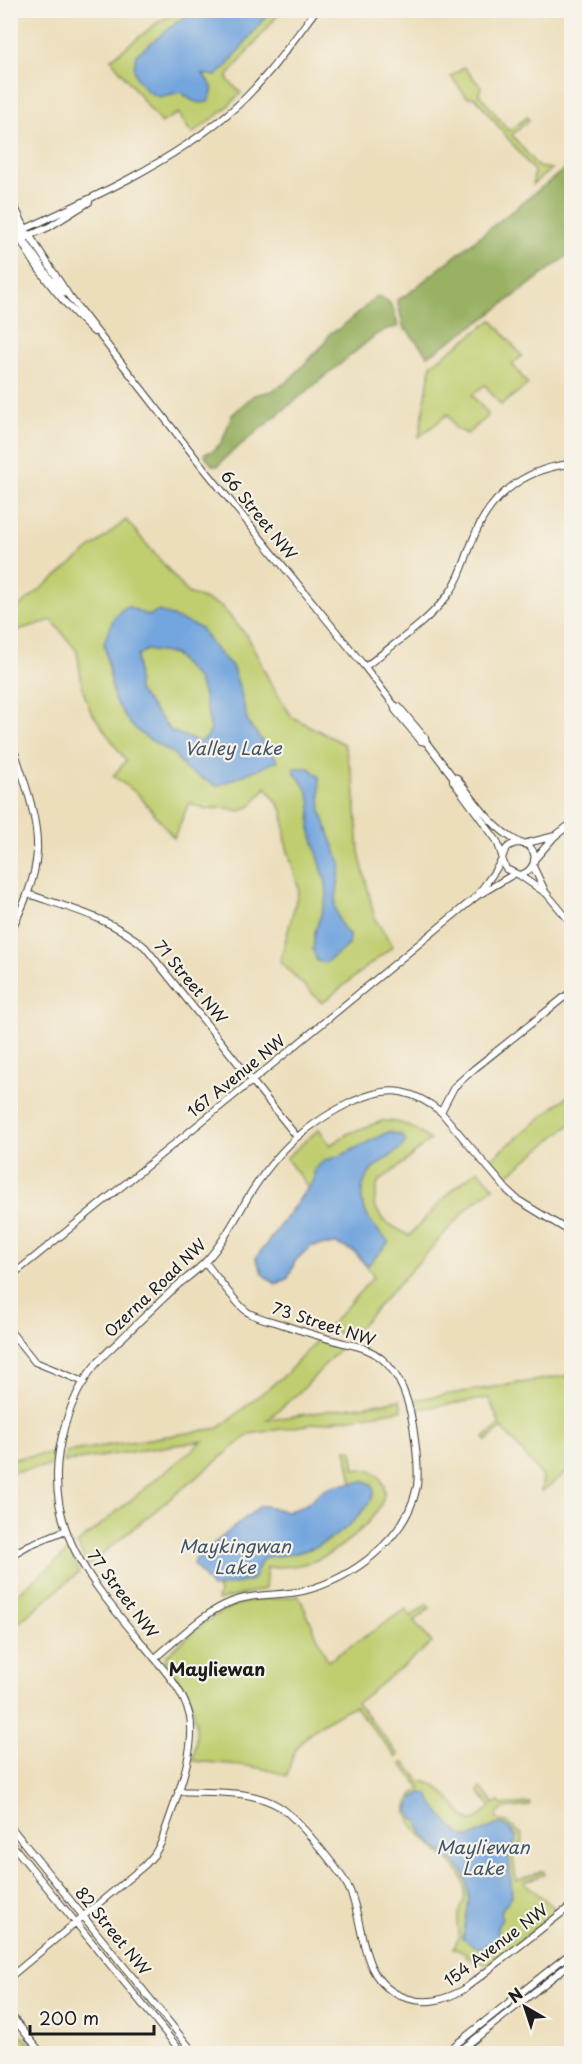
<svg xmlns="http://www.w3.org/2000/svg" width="582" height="2064" font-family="'Playpen Sans',sans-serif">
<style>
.green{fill:#c0ce70;stroke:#6e7546;stroke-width:1.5}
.forest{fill:#98b162;stroke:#5a663f;stroke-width:1.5}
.water{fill:#73a5de;stroke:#48607d;stroke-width:1.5;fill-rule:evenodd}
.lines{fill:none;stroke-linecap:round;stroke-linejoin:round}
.secondary-casing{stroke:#3b3934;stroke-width:8}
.secondary{stroke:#fff;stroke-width:6}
.labels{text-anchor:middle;stroke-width:4.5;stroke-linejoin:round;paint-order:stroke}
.street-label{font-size:16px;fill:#1c1c1c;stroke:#f7f3e8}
.water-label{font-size:18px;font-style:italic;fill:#3f536a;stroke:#f7f3e8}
.neighbourhood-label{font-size:18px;font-weight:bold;fill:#1c1c1c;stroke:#f7f3e8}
</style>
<rect width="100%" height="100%" fill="#f7f3e8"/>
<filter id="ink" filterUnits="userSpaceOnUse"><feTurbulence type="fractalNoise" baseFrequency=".0167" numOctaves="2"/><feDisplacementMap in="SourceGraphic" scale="12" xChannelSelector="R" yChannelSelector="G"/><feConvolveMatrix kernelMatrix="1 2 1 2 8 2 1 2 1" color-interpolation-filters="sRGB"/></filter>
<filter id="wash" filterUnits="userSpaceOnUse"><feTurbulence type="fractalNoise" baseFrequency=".008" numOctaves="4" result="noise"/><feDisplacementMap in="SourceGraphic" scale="24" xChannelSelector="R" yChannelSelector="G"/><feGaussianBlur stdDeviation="1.35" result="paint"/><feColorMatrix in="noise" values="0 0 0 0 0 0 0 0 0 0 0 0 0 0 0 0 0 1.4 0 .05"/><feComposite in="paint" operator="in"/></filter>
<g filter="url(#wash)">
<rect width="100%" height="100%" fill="#ecdebb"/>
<!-- green -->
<path class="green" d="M176,11H281L228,76V80L241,93L224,110L192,134L178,113L161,123L111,59L161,20L167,18Z
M464,67L481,87L479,94L509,131L527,117L529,120L512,135L538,167L551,169L533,184L534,171L476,98L467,97L451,77Z
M492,320L522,356L512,364L528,384L501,405L485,385L472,395L488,414L487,417L467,434L455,428L448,414L419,437L431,365Z
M126,520L188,593L221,606L248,637L271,684L292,717L344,744L354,782L359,852L375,919L393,946L322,1003L280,962L299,889L286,844L283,811L266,787L251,806L240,811L226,808L206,809L189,803L174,838L138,794L113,776L126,761L90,710L83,690L77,651L52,620L11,632V613Z
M571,1093V1124L505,1177L491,1159Z
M382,1121C402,1120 415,1128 430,1140L401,1165L378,1182L374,1206L384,1221L409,1236L451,1191L478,1170L494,1187L468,1208L351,1336L326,1330L374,1276L355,1252L337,1244L311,1246L295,1261L288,1278L276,1284L263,1274L256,1258L308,1187L286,1158L319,1129L330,1145L347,1134Z
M317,1340L341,1347L304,1388L267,1420L400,1400L402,1410L250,1434L88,1565L77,1544L203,1441L64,1462L66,1452L219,1428L287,1373Z
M571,1375V1469L541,1492L543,1477L502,1428L486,1441L484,1438L500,1425L489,1398L413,1410L411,1400Z
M346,1449L352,1450L355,1469C367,1469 376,1470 382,1481C396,1508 342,1548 321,1558C305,1566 285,1567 267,1568L265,1589L217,1601L219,1592L217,1589L245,1574L259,1557L364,1497L352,1483Z
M53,1453L49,1466L11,1472V1459Z
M70,1550L79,1572L11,1629V1599Z
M299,1596L328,1661L406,1609L411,1617L427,1604L430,1608L414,1621L432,1643L357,1703L399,1755L396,1757L354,1706C335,1715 304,1732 294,1753C291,1760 289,1768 287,1776C256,1764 225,1764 193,1761C198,1737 198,1714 187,1692C181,1681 164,1668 166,1656C189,1637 213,1610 243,1603C261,1598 280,1599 299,1596Z
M404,1762L420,1781C445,1783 452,1809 471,1821H474L491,1807L478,1791L481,1788L494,1804L498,1801L502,1805L530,1803V1806L504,1809L496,1815L499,1821L507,1822L522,1835L523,1841L513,1855L516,1881L543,1871L545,1874L526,1881V1884L558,1911L488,1965L466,1957L467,1954L453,1948L460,1936C449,1913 476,1901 460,1874C445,1849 378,1818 421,1788L401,1764Z
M22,2035L38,2053L11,2054V2042Z"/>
<!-- forest -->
<path class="forest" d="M571,164V253L489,315L428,356L408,331L404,329L397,300L405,296Z
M377,297C393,298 395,314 398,327L386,329L377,334L227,456L218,466L212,465L204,454L213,451L222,442L232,415L254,395L272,391L287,382L324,344L330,333L339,329Z"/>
<!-- water -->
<path class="water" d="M195,10L270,11L225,68L216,76L203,74C211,86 217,85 208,102C195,105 190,99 180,92L159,97L148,92L137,79L134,69L136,55L181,19Z
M127,606L149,616L159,611L201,628L215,649L232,666L240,689L248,723L278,761L217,786L186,770L174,754L145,737L130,724L114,699L104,642L115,616ZM146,650L174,654L197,679L203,692L211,730L207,738L199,742L171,731L138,691L137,656Z
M294,768H309L319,776L321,812L341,865L335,906L340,923L349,935V945L325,963L317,961L313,950L315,932L327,897L326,883L310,829L311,803L307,790L295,773Z
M388,1132L401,1135L406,1141C399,1154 384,1158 374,1168C348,1195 368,1222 389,1242L367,1266L355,1252L337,1244L311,1246L295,1261L288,1278L276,1284L263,1274L256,1258L314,1180V1170L325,1160L340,1156Z
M364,1481L372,1484C377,1494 371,1500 365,1508C348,1530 323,1547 296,1553C286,1556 274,1555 264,1558C258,1564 256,1577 252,1580C249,1581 215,1588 212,1588L194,1565L195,1560L206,1550L260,1506C271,1504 280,1514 292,1510C310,1506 313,1495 327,1488C337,1483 353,1484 364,1481Z
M421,1793L428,1794C432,1803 457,1839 469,1837C489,1833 500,1810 517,1838L509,1856L512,1896L500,1912L502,1918L497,1928L498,1939C482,1952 479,1950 463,1939C465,1919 472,1902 467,1882C461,1857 424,1848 418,1821L412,1818L409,1809L413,1798Z"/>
</g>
<g filter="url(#ink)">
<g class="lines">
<!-- secondary casing -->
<g class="secondary-casing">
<path id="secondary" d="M10,197L26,230L69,296L198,461L365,667L394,705L395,710L421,741L426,742
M10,208L24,233
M10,221C32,264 59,300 94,332
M10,236C82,203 170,164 230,112C264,83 289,46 316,10
M22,237L50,279L65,293
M10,244L49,227L89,202
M365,667C392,645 426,624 448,595C463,575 467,550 478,528C495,491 531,467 572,464
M394,705L399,707L425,738L426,742L453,777L457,778C476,803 492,828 520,843
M10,738C21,772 39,816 37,852C35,881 23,907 10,932
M453,777V781L497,841L502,856
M523,844L555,836
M534,860L555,836L572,823
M533,866L545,891
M519,875L547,894L572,924
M479,893C486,883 495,872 501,861C503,857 503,852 507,848C510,845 515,843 520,843C540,845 539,871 519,875L506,869L502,858
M28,894C69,908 111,918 145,947L297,1137
M441,1112L454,1087L474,1069L572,991
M10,1277L295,1046L477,896L514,874
M10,1331L35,1362L84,1382
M10,1556L29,1545L66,1530
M155,1658C177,1640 204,1612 231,1602C254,1593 279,1596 303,1591C352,1579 407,1539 417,1486C419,1470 417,1456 415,1440C412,1413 404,1377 381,1358C369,1348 356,1346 340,1342C321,1337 302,1331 284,1325C273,1321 260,1319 249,1313C237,1306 215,1274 205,1262
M178,1791C210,1793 252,1789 280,1807C296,1817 343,1873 350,1891C366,1928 358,1982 406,1998C427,2005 444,2000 463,1990L572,1905
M10,1826L195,2054
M10,1842L183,2054
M10,1977L145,1865L154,1855L161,1843C172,1808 197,1753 190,1717C184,1692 167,1673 151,1654C101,1593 45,1537 59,1451C64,1421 76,1388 96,1364C103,1355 113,1347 121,1339C140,1321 159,1302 179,1284C188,1277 198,1270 206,1261C224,1242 236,1217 250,1194C264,1172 281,1150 302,1133C325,1115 370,1086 401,1092C416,1095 430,1103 441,1112L507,1190L518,1200L572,1233
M10,2014L42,2054
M444,2054L572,1952
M456,2054L572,1962"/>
</g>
<!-- secondary -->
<use href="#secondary" class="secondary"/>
</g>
</g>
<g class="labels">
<!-- street labels -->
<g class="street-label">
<text transform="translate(259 515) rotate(51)" y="6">66 Street NW</text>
<text transform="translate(191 982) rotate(50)" y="6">71 Street NW</text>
<text transform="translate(236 1076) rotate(-39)" y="6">167 Avenue NW</text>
<text transform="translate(155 1288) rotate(-44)" y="6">Ozerna Road NW</text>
<text transform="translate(324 1324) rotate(18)" y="6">73 Street NW</text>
<text transform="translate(123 1594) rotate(53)" y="6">77 Street NW</text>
<text transform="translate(113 1931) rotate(51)" y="6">82 Street NW</text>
<text transform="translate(496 1945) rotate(-37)" y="6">154 Avenue NW</text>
</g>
<!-- water labels -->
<g class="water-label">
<text x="233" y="755">Valley Lake</text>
<text x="235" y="1553">Maykingwan<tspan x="235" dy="21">Lake</tspan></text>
<text x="483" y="1854">Mayliewan<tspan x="483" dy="21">Lake</tspan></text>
</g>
<!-- neighbourhood labels -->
<g class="neighbourhood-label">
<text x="217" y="1676">Mayliewan</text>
</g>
</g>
<!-- margin -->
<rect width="582" height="2064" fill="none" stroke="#f7f3e8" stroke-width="36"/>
<!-- north arrow -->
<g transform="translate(525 2007) rotate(321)" stroke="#f7f3e8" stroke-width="4.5" paint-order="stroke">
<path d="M0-4.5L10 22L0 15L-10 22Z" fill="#1c1c1c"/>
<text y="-9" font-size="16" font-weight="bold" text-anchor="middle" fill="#1c1c1c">N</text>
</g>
<!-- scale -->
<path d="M30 2025v9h124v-9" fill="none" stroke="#1c1c1c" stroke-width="3"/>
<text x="39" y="2025" font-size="18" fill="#1c1c1c" stroke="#f7f3e8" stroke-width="4.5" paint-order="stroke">200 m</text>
</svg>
